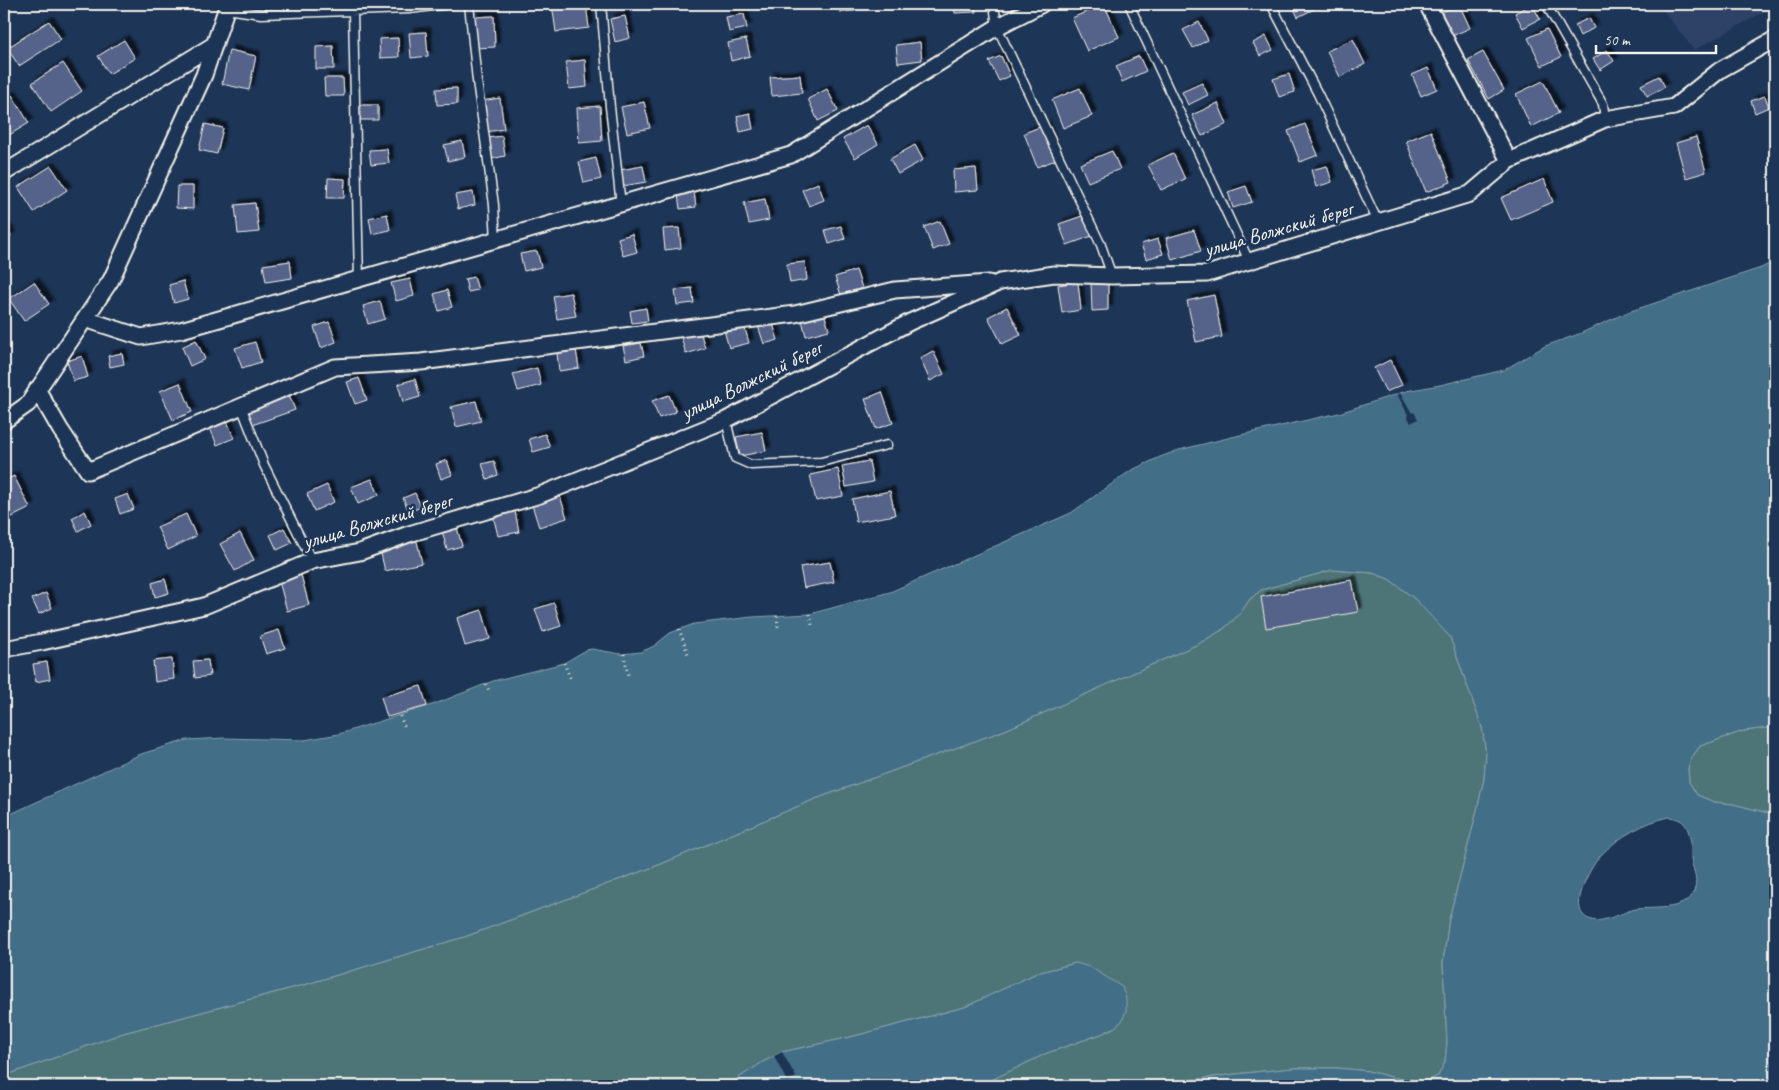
<svg xmlns="http://www.w3.org/2000/svg" width="1779" height="1090" font-family="Caveat,sans-serif">
<style>
.built{fill:#2e4367}
.green{fill:#4e7578;stroke:#a1b3b0}
.water{fill:#426e87;stroke:#89a2ae;fill-rule:evenodd}
.pier{fill:#1d3557}
.building{fill:#54638b;stroke:#f4f1e8;filter:url(#shadow)}
.lines{fill:none;stroke-linecap:round;stroke-linejoin:round}
.service-casing{stroke:#f4f1e8;stroke-width:11}
.minor-casing{stroke:#f4f1e8;stroke-width:19}
.path{stroke:#f4f1e8;stroke-width:3;stroke-dasharray:1 4;stroke-linecap:butt}
.service{stroke:#1d3557;stroke-width:8}
.minor{stroke:#1d3557;stroke-width:15}
.labels{text-anchor:middle;stroke-width:5;stroke-linejoin:round;paint-order:stroke}
.street-label{font-size:21px;fill:#f4f1e8;stroke:#1d3557}
</style>
<defs>
<filter id="shadow"><feDropShadow dx="4.5" dy="-4.5" stdDeviation="1" flood-color="#0009"/></filter>
</defs>
<rect width="100%" height="100%" fill="#1d3557"/>
<filter id="ink" filterUnits="userSpaceOnUse"><feTurbulence type="fractalNoise" baseFrequency=".02" numOctaves="2"/><feDisplacementMap in="SourceGraphic" scale="10" xChannelSelector="R" yChannelSelector="G"/><feConvolveMatrix kernelMatrix="1 2 1 2 8 2 1 2 1" color-interpolation-filters="sRGB"/></filter>
<g filter="url(#ink)">
<!-- built -->
<path class="built" d="M1658,4H1775V6L1694,50Z"/>
<!-- green -->
<path class="green" d="M1332,570L1373,573L1389,579L1415,599L1431,615L1450,637L1482,727L1486,753L1484,779L1476,815L1449,919L1443,963L1447,1043L1445,1062L1438,1076L1425,1082L1395,1078L1368,1071L1337,1068H1293L1236,1074L1149,1086H979L1047,1053L1101,1034L1115,1027L1076,963L1037,973L965,1007L851,1037L782,1052L763,1062L726,1086H4V1076L123,1033L307,984L467,936L661,864L815,799L1005,730L1198,644L1222,630L1239,615L1250,599L1261,590Z
M1775,727V815L1733,804L1714,802L1697,795L1689,782L1688,768L1692,757L1700,746L1743,731Z"/>
<!-- water -->
<path class="water" d="M1775,261V727L1743,731L1700,746L1692,757L1688,768L1689,782L1697,795L1714,802L1733,804L1775,815V1086H1149L1236,1074L1293,1068H1337L1368,1071L1395,1078L1425,1082L1438,1076L1445,1062L1447,1043L1443,963L1449,919L1476,815L1484,779L1486,753L1482,727L1450,637L1415,599L1389,579L1373,573L1332,570L1261,590L1250,599L1239,615L1222,630L1198,644L1005,730L815,799L661,864L467,936L307,984L123,1033L4,1076V817L141,754L187,740L224,738L304,740L339,734L435,704L493,681L564,663L586,650L592,649L621,654L641,652L654,646L670,633L694,624L752,617L810,614L890,592L1071,513L1130,471L1160,457L1179,450L1236,436L1339,413L1406,391L1440,385L1504,370L1545,346L1579,334L1628,312L1761,268ZM1669,817C1686,819 1688,827 1691,843C1691,848 1691,853 1691,858C1692,868 1698,878 1695,888C1690,912 1654,907 1636,909C1630,910 1624,913 1618,915C1610,918 1600,922 1592,920C1564,914 1590,867 1601,855C1618,837 1645,822 1669,817Z
M1076,963L1090,967L1122,987L1126,999V1011L1122,1021L1115,1027L1101,1034L1047,1053L979,1086H726L763,1062L782,1052L851,1037L965,1007L1037,973Z"/>
<!-- pier -->
<path class="pier" d="M1400,393L1412,413L1414,412L1418,419L1411,423L1407,416L1408,415L1397,394Z
M782,1052L796,1077L787,1082L774,1056Z"/>
<!-- building -->
<path class="building" d="M552,4H586L589,28L556,32Z
M765,4H787V9L766,10Z
M839,4H854L855,11L840,12Z
M954,4H975L976,12L955,13Z
M1104,4L1119,37L1087,51L1072,18Z
M1294,4H1314L1316,8L1298,17L1292,5Z
M1459,4L1470,28L1452,36L1440,13Z
M1532,4L1540,19L1523,28L1515,13Z
M744,14L747,28L729,32L726,17Z
M494,16L495,47L475,48L474,17Z
M625,16L630,38L615,42L610,19Z
M1589,18L1594,28L1580,36L1575,25Z
M49,21L61,39L19,66L7,48Z
M1199,22L1208,40L1193,48L1183,30Z
M1547,29L1561,57L1542,66L1528,38Z
M426,32L428,56L411,58L409,33Z
M1266,36L1273,50L1260,56L1253,43Z
M398,38L399,57L380,58L379,39Z
M746,39L750,56L731,61L728,43Z
M1353,39L1365,64L1340,77L1327,51Z
M124,40L135,58L109,74L98,56Z
M920,42L922,60L898,63L896,45Z
M333,46L334,69H316V47Z
M229,50L256,56L249,90L222,84Z
M1607,50L1614,61L1600,70L1593,59Z
M1483,52L1504,90L1489,99L1468,60Z
M1001,56L1010,76L999,81L989,61Z
M1139,56L1146,71L1122,82L1116,66Z
M585,60L587,87L569,89L566,62Z
M63,63L82,91L51,112L32,83Z
M1428,68L1437,89L1421,96L1412,75Z
M1289,74L1295,92L1279,97L1273,79Z
M800,75L802,93L772,96L770,77Z
M1659,76L1665,87L1647,96L1641,85Z
M324,78H343L344,96H325Z
M1543,81L1559,113L1531,127L1516,94Z
M1202,83L1208,95L1188,105L1182,92Z
M457,88V104L437,105L436,89Z
M1080,88L1092,116L1063,128L1052,100Z
M827,89L838,111L818,121L808,99Z
M12,95L29,123L6,137L4,133V100Z
M1765,96L1769,107L1755,113L1751,101Z
M500,98L504,129L486,132L482,101Z
M644,102L650,128L627,133L621,107Z
M1218,103L1227,124L1202,136L1192,115Z
M359,105H378V120H359Z
M600,106L602,141L579,143L577,108Z
M750,113L753,129L740,132L737,116Z
M205,124L223,128L217,154L199,150Z
M1305,124L1318,155L1300,162L1288,131Z
M867,125L878,144L855,158L843,139Z
M1045,125L1058,159L1037,167L1024,133Z
M1431,131L1451,182L1426,192L1406,141Z
M502,136L505,156L491,159L488,138Z
M1696,137L1706,172L1686,178L1676,143Z
M462,141L465,157L448,161L444,145Z
M915,145L923,160L898,174L890,159Z
M387,149L389,163L371,165L369,150Z
M1112,151L1120,169L1088,182L1080,164Z
M1173,153L1185,179L1161,190L1148,165Z
M596,158L601,179L584,183L579,162Z
M51,166L67,190L34,212L18,187Z
M643,166L646,182L623,186L620,170Z
M1327,166L1332,182L1316,187L1311,170Z
M976,168L978,190L954,192L953,170Z
M328,178L345,179L344,198H327Z
M1544,179L1553,202L1511,220L1501,198Z
M818,183L824,200L809,206L802,190Z
M177,186H193V209L176,208Z
M1246,186L1252,202L1233,208L1228,192Z
M473,192L475,205L458,209L455,195Z
M694,192L696,207L680,209L678,194Z
M765,199L769,220L749,224L744,203Z
M255,203L259,232L238,234L235,205Z
M387,214L390,230L372,234L369,218Z
M1085,215L1092,236L1067,245L1059,224Z
M940,221L949,244L933,250L924,227Z
M4,225L11,236L4,240Z
M841,226L845,239L829,244L825,230Z
M679,228L681,248L665,250L663,229Z
M1194,230L1201,251L1172,260L1166,238Z
M632,234L637,252L623,256L618,238Z
M1158,239L1163,254L1146,259L1141,244Z
M537,251L541,267L524,271L520,254Z
M290,261L292,278L266,282L263,265Z
M805,262L807,280L790,283L787,264Z
M856,270L862,288L841,295L835,277Z
M474,277L478,290L468,292L465,279Z
M410,279L414,296L396,301L391,283Z
M183,281L188,299L174,303L169,285Z
M34,282L49,304L24,321L9,299Z
M1078,282L1081,310L1062,313L1058,285Z
M1091,283H1108V310L1092,311Z
M692,288L694,303L677,305L675,290Z
M447,290L452,307L439,311L434,294Z
M571,293L576,316L557,319L553,296Z
M1214,295L1222,337L1196,342L1187,301Z
M380,301L385,319L368,324L363,306Z
M1007,307L1021,335L1002,344L988,317Z
M646,308L648,321L632,323L630,311Z
M824,313L829,330L806,336L802,320Z
M772,321L778,340L764,344L758,326Z
M329,322L336,342L321,348L314,327Z
M744,325L749,343L729,348L724,330Z
M700,331L705,348L686,354L681,337Z
M196,340L205,359L190,366L182,347Z
M255,342L261,362L242,368L235,348Z
M641,343L644,356L626,360L623,346Z
M576,350L579,368L559,371L557,353Z
M933,351L944,374L930,381L920,358Z
M122,353L124,364L110,367L108,356Z
M82,356L88,377L73,381L67,361Z
M1390,360L1402,385L1386,392L1374,368Z
M537,368L541,385L518,391L513,374Z
M359,378L367,400L355,404L347,382Z
M415,379L420,397L403,402L398,384Z
M180,383L192,412L173,420L160,391Z
M288,392L295,410L252,425L246,407Z
M882,392L893,423L876,429L865,399Z
M669,395L676,412L659,418L652,401Z
M476,401L481,421L456,427L451,407Z
M227,421L234,438L217,445L210,428Z
M762,432L766,451L740,456L736,437Z
M545,434L550,447L533,452L529,439Z
M447,460L452,475L441,479L436,464Z
M494,461L498,475L487,479L482,464Z
M869,461L873,482L846,487L842,466Z
M838,469L843,496L816,501L810,475Z
M14,476L30,508L4,521V481Z
M372,479L379,495L358,504L351,487Z
M327,485L334,502L314,511L307,494Z
M890,491L895,515L856,522L852,499Z
M415,493L421,507L409,512L403,498Z
M559,493L567,518L539,527L531,502Z
M128,494L134,509L120,514L115,499Z
M85,511L91,524L78,531L72,518Z
M515,511L519,532L498,536L493,515Z
M186,514L196,536L168,550L157,527Z
M456,524L462,546L447,550L441,527Z
M284,528L292,543L277,550L270,535Z
M240,533L254,560L235,571L220,544Z
M415,533L422,563L385,571L378,541Z
M830,562L834,582L804,588L800,567Z
M301,575L309,605L287,611L279,581Z
M165,579L169,593L155,597L152,583Z
M1352,580L1358,612L1266,628L1261,597Z
M46,593L52,608L39,614L32,599Z
M554,603L561,626L543,632L535,609Z
M482,610L490,639L465,646L457,618Z
M279,630L285,648L266,654L260,636Z
M172,659L174,679L155,682L153,661Z
M208,660L210,676L195,678L193,661Z
M47,662L50,679L36,682L33,664Z
M421,686L427,706L387,717L381,697Z"/>
<g class="lines">
<!-- service casing -->
<g class="service-casing">
<path id="service" d="M469,4L477,81L494,205L496,241
M601,4L610,107L621,205
M994,4L997,27L1101,245L1112,276
M1129,4L1249,261
M1271,4L1318,94L1378,222
M1546,4L1603,104L1605,119
M227,9L261,14L409,9L450,4
M353,11L359,280
M241,406L264,465L312,561
M726,420L735,458L751,465L821,462L887,445"/>
</g>
<!-- minor casing -->
<g class="minor-casing">
<path id="minor" d="M1427,4L1509,161
M4,173L215,44
M85,319L141,337L181,330L791,155L997,27L1042,4
M37,389L60,429L88,471L335,367L421,362L795,314L895,290L989,283
M4,421L28,404L111,280L204,75L228,4
M4,649L42,642L204,606L312,561L360,552L409,534L540,495L726,420L910,322L1000,282L1054,274L1112,276L1207,274L1470,194L1509,161L1605,119L1674,107L1720,70L1775,39"/>
</g>
<!-- path -->
<path class="path" d="M810,614L812,625
M777,616L778,628
M679,629L688,654
M624,654L628,675
M564,663L571,680
M486,684L490,693
M400,716L404,726"/>
<!-- service -->
<use href="#service" class="service"/>
<!-- minor -->
<use href="#minor" class="minor"/>
</g>
</g>
<g class="labels">
<!-- street labels -->
<g class="street-label">
<text transform="translate(1278 229) rotate(-16)" y="7">улица Волжский берег</text>
<text transform="translate(751 380) rotate(-26)" y="7">улица Волжский берег</text>
<text transform="translate(377 521) rotate(-16)" y="7">улица Волжский берег</text>
</g>
</g>
<!-- margin -->
<rect width="1779" height="1090" fill="none" stroke="#1d3557" stroke-width="20"/>
<rect x="10" y="10" width="1759" height="1070" fill="none" stroke="#f4f1e8" stroke-width="2" filter="url(#ink)"/>
<!-- scale -->
<path d="M1596 45v8h120v-8" fill="none" stroke="#f4f1e8" stroke-width="2.5"/>
<text x="1604" y="45" font-size="15" fill="#f4f1e8" stroke="#1d3557" stroke-width="4" paint-order="stroke">50 m</text>
</svg>
